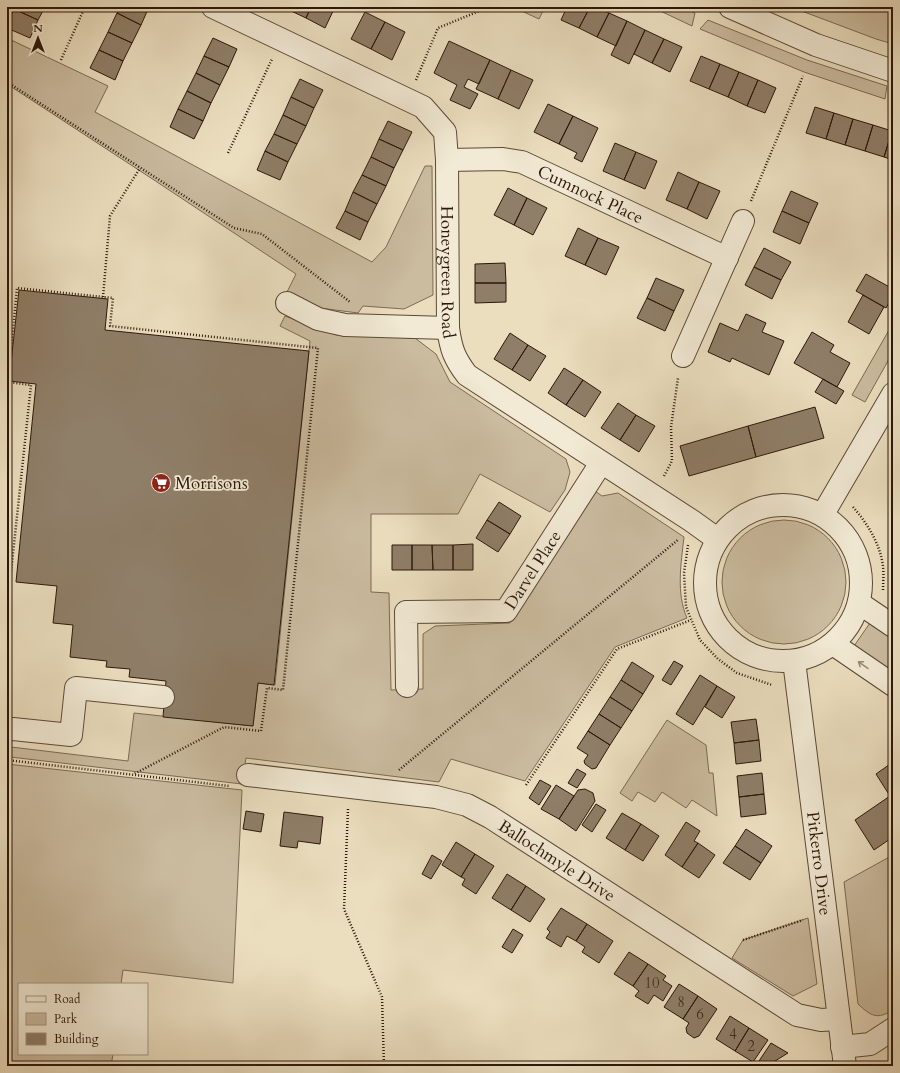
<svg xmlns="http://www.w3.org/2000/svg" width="900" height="1073" font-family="Cardo,serif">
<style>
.green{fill:#cbbca0;stroke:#7c6a55}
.building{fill:#8f7e68;stroke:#2c170a}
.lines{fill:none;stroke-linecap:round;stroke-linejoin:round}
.minor-casing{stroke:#5c4937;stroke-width:24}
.path{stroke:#2c170a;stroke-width:2.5;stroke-dasharray:1 2;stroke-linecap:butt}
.minor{stroke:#f2ead5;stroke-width:22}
.oneway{stroke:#998b7a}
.labels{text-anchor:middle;stroke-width:3.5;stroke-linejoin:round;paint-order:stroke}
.number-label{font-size:15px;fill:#453122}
.street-label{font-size:17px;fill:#2c170a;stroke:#f2ead5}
.poi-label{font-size:17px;fill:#2c170a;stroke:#f2ead5;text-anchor:start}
</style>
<rect width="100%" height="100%" fill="#ebdebf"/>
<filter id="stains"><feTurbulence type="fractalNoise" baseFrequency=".005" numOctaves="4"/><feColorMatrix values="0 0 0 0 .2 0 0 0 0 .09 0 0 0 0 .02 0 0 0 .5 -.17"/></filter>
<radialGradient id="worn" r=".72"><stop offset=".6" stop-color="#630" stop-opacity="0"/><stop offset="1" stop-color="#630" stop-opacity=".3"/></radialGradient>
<!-- green -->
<path class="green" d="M513,7H545L539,19Z
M652,7H681L695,13L692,26Z
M791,7H893V44L876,39Z
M708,20L807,60L887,86L885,99L804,72L700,29Z
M7,38L108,86L95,112L372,262L386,247L425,166H432L433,295L404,309L363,306L358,313L320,308L287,292L296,274L154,180L7,84Z
M285,316L336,335L415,338L436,354L450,382L566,459L570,472L565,490L550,512L480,474L458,514H371V592L389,593L391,690L423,689V634L435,626L510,623L595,491L602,496L618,493L684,537C681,564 676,593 687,618L615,647L525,781L451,759L439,782L246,758L242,784L10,757L11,747L128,761L134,713L253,726L258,683L275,685L310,341L280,326Z
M893,323V352L865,402L852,395Z
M722 582a62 62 0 1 1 124 0a62 62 0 1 1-124 0Z
M872,620L893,634V672L854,646Z
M667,720L706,745L709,773H713L717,816L692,800L686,808L662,792L655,802L638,792L632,801L620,793Z
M7,764L242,790L233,983L123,970L121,984H19V1054H113L111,1066H7Z
M893,855V1010C877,1020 871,1016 858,1004L844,882Z
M808,918L817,984L793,996L732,958L743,940Z"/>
<!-- building -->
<path class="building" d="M15,7H45L38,20L14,9Z
M120,7H149L141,25L117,13Z
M288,7H311L306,18L287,9Z
M311,7H335L325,28L306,18Z
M567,7H590L579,28L561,20Z
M590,7H597L609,13L597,37L579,28Z
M14,9L38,20L30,38L7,28V24Z
M365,12L385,22L371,49L351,39Z
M117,13L141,25L132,43L108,32Z
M609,13L627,21L616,46L597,37Z
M627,21L645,30L629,64L611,55Z
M385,22L405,32L392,60L371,49Z
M645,30L664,39L652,63L634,54Z
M108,32L132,43L123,61L99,50Z
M213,38L237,49L229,67L204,56Z
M664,39L682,47L670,72L652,63Z
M449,41L490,60L479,84L468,79L464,87L478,94L470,109L450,100L457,85L434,73Z
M99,50L123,61L115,80L90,68Z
M204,56L229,67L220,85L196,73Z
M701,56L720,64L709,89L690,81Z
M490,60L511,70L498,99L476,89Z
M720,64L739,72L728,97L709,89Z
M511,70L533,80L519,109L498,99Z
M739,72L758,80L747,106L728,97Z
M196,73L220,85L211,103L187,91Z
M300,79L323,90L314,108L291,97Z
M758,80L776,88L765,113L747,106Z
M187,91L211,103L203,121L178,109Z
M291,97L314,108L306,126L283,115Z
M548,104L573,116L559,144L534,132Z
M815,107L834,113L826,139L806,133Z
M178,109L203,121L194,139L170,127Z
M834,113L853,119L845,145L826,139Z
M283,115L306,126L297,144L274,134Z
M573,116L598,128L582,162L574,158L577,153L559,144Z
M853,119L873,125L865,151L845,145Z
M388,121L412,132L403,150L379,139Z
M873,125L892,131L884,157L865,151Z
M892,131H893V160L884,157Z
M274,134L297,144L288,162L265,151Z
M379,139L403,150L394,168L371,157Z
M615,143L636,152L624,180L603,171Z
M265,151L288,162L280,180L257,170Z
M636,152L657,161L645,189L624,180Z
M371,157L394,168L386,186L362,175Z
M678,172L699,182L687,209L666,200Z
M362,175L386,186L377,204L353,192Z
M699,182L720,191L707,219L687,209Z
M508,188L527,198L514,225L494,215Z
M791,191L818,203L809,223L782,211Z
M353,192L377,204L368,222L345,211Z
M527,198L547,208L533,235L514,225Z
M345,211L368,222L360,240L336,228Z
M782,211L809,223L800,244L773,232Z
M578,228L598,238L585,265L565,256Z
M598,238L619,247L606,275L585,265Z
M893,245V258L888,255Z
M764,248L791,262L781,280L754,267Z
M505,263L506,283H475V264Z
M754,267L781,280L772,299L745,285Z
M866,274L893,289V296L886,308L856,291Z
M656,278L684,290L674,311L647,298Z
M475,283H506V302L475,303Z
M19,290L108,299L105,330L309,351L274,685L258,683L253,726L163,717L166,681L129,677L130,669L106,667L107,661L70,657L73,625L53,623L57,586L16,582L36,384L9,381Z
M863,295L884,307L869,334L848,322Z
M647,298L674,311L665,331L637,318Z
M746,314L766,323L762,332L784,341L769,375L732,358L730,362L708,352L720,323L738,331Z
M812,332L834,345L830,352L850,363L837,387L794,363Z
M510,333L528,345L512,370L494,359Z
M528,345L546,356L530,381L512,370Z
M564,368L583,380L566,405L548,393Z
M823,379L844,391L836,404L815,392Z
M583,380L601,392L585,417L566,405Z
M618,403L636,415L620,440L601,428Z
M815,407L824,438L756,457L748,426Z
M636,415L655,426L639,452L620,440Z
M748,426L756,457L689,476L680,446Z
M499,502L521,516L510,534L487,520Z
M487,520L510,534L498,552L476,538Z
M473,544V570H453V545Z
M392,545H412V570H392Z
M412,545H432L433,570H412Z
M432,545H453V570H433Z
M674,661L683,666L671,685L662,680Z
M632,662L654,676L643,694L621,680Z
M700,675L717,686L693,725L676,714Z
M621,680L643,694L632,711L610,697Z
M717,686L735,697L722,718L705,707Z
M610,697L632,711L621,728L599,714Z
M599,714L621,728L610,745L588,731Z
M756,719L759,740L734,743L731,722Z
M588,731L610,745L596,768L592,769L585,764L584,761L588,755L577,748Z
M759,740L761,761L736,764L734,743Z
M893,762V837L874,850L855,820L890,796L876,774Z
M577,769L586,774L577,788L568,783Z
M762,773L764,794L739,797L737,776Z
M540,780L551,786L539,805L529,798Z
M556,785L574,796L559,819L541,809Z
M585,789L593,793L595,801L576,831L559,819L578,790Z
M764,794L766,814L741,817L739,797Z
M596,804L606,810L592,832L582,825Z
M246,811L264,814L261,832L243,829Z
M284,812L323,817L320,844L298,841L297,848L280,846Z
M622,813L641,824L625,850L606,838Z
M686,822L700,831L694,841L698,843L682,867L665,855Z
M641,824L659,836L643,861L625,850Z
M746,829L772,846L761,863L735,846Z
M456,842L475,854L461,877L442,865Z
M698,843L715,855L699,878L682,867Z
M735,846L761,863L750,880L723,863Z
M475,854L494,866L476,894L462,885L465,879L461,877Z
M432,855L442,861L431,879L422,874Z
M507,874L526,886L511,910L492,898Z
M526,886L545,899L530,922L511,910Z
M561,908L587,924L576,941L567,936L561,947L546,938L550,932L547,929Z
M587,924L613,941L599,963L582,952L585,947L576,941Z
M513,929L523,935L512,953L502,947Z
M629,952L648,964L633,986L614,974Z
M648,964L666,976L663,980L672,986L663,1001L654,995L648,1004L635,996L639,991L633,986Z
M679,984L698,996L683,1019L664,1007Z
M698,996L717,1009L699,1036L694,1038L687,1033L686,1028L689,1023L683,1019Z
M730,1016L749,1028L735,1051L716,1039Z
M749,1028L768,1040L753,1062L735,1051Z
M771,1043L788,1053L767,1066L759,1061Z"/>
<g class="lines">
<!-- minor casing -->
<g class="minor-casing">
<g id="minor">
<path id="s1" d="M213,7L423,107L445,132L447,160L448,328C451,349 454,358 467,375L692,521L717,539"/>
<path d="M730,7L816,45L893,71"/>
<path id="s2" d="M447,160L503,159L522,162L727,258"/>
<path d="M287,303L318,319L345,325L448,328"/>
<path d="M683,356L743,221"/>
<circle cx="783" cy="583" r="78"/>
<path d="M823,514L893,394"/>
<path d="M859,603L893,626"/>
<path d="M833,644L893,685"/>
<path id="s3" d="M794,661L845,1066"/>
<path id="s4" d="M407,686L406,612L506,611L601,463"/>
<path d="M7,730L13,729L71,735L76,688L163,697"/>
<path id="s5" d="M248,775L436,797L467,805L490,817L797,1015L821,1020L838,1019"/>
<path d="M842,1047L870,1044L893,1029"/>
</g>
</g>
<!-- path -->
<path class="path" d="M61,60L85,7
M416,80L438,28L489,7
M7,82L234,228L262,234L350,302
M228,153L272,59
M751,201L803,76
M103,297L110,216L140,168
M664,476L672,461L671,427L678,378
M853,507C868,524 880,544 883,566C884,575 883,584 883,592
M688,545L684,573L686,607L700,640L718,659L737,673L772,685
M7,610L31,385L8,382L17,288L113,298L110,326L318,348L283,690L267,688L261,731L224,727L134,774
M7,760L229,786
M399,770L679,539
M526,785L617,649L691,620
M348,809L344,909L382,997L384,1066
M743,940L803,920"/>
<!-- minor -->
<use href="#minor" class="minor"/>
</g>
<!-- one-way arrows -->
<defs><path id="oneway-shaft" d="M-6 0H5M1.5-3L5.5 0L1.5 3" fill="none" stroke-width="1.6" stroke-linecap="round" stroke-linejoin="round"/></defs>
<use class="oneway" href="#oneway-shaft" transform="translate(863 665) rotate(-145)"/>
<!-- icons -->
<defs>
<g id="supermarket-disc" transform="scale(1)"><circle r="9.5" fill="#8f2418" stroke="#f2ead5"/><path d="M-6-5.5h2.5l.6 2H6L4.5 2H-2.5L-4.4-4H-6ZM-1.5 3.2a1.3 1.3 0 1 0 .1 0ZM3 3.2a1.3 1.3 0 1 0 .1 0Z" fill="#fff"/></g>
</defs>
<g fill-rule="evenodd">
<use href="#supermarket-disc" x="161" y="483"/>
</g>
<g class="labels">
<!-- number labels -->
<g class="number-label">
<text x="652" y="988">10</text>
<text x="681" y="1007">8</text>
<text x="700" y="1019">6</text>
<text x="733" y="1039">4</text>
<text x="751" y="1051">2</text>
</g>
<!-- street labels -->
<g class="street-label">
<text dy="6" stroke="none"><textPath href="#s2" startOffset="151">Cumnock Place</textPath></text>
<text dy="6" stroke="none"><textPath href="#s1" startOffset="406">Honeygreen Road</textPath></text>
<text dy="6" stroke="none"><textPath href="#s4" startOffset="223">Darvel Place</textPath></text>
<text dy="6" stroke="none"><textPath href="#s5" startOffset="327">Ballochmyle Drive</textPath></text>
<text dy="6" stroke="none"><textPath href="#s3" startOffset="204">Pitkerro Drive</textPath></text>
</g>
<!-- poi labels -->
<g class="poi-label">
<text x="175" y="489">Morrisons</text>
</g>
</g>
<!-- margin -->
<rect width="900" height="1073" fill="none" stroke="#ebdebf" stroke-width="24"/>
<rect x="8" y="8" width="884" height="1057" fill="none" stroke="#2c170a" stroke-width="2"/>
<rect x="12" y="12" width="876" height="1049" fill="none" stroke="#2c170a"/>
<!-- legend -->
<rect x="18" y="983" width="130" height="72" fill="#f2ead5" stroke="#a39684"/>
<rect x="26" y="996" width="20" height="6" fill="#f2ead5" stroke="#a39684"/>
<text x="54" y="1003" font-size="12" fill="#2c170a">Road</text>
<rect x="26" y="1013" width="20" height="12" fill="#cbbca0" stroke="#a39684"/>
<text x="54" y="1023" font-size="12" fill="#2c170a">Park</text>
<rect x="26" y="1033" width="20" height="12" fill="#8f7e68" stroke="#a39684"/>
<text x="54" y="1043" font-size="12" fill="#2c170a">Building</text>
<!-- north arrow -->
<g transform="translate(38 38)" stroke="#f2ead5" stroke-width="3" paint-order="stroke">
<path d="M0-3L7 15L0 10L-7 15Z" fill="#2c170a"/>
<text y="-6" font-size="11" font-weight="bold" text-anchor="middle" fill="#2c170a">N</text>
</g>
<rect width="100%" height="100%" filter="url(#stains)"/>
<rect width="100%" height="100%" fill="url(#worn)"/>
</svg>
